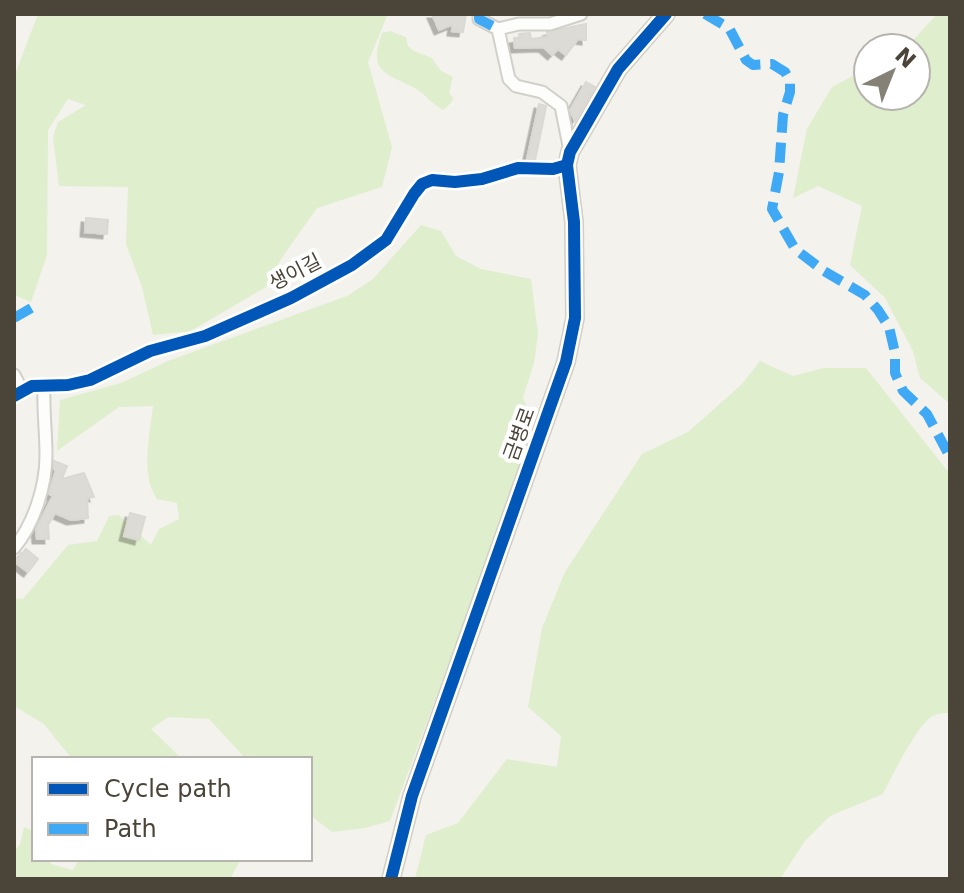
<svg xmlns="http://www.w3.org/2000/svg" width="964" height="893" font-family="'DejaVu Sans','Noto Sans KR',sans-serif">
<style>
.green{fill:#dfeecd}
.building{fill:#dddbd5;stroke:#dbd9d3;stroke-width:2;filter:url(#shadow)}
.lines{fill:none;stroke-linecap:round;stroke-linejoin:round}
.street-casing{stroke:#d1d0ca;stroke-width:15}
.secondary-casing{stroke:#d3cfc4;stroke-width:20}
.street{stroke:#fdfdfc;stroke-width:11}
.secondary{stroke:#f7f6f0;stroke-width:16}
.quiet{stroke:#3fa9f5;stroke-width:10;stroke-dasharray:20 10;stroke-linecap:butt}
.cycleway-casing{stroke:#fff;stroke-width:17}
.cycleway{stroke:#0057b8;stroke-width:12}
.labels{text-anchor:middle;stroke-width:8;stroke-linejoin:round;paint-order:stroke}
.street-label{font-size:20px;fill:#4b4438;stroke:#fff}
</style>
<defs>
<filter id="shadow"><feDropShadow dx="-4.5" dy="4.5" stdDeviation="0" flood-color="#0004"/></filter>
</defs>
<rect width="100%" height="100%" fill="#f3f2ed"/>
<!-- green -->
<path class="green" d="M38,14H388L368,62L392,147L382,187L317,208L281,259L266,287L191,331L153,335L142,287L126,244L128,187L59,186L53,137L58,122L86,105L68,99L48,130L47,255L31,302L14,295V77Z
M937,14H950V404L920,378L913,351L885,298L850,265L862,206L818,186L793,198L807,129L832,87L868,68V96H916V48H906Z
M390,31L406,37L408,46L414,51L432,58L441,71L453,77L449,93L453,97L452,102L443,110C432,104 424,93 413,87C384,73 368,71 382,33Z
M421,225L441,231L456,256L481,269L531,279L538,334L534,363L523,398L536,429L390,821L365,828L332,832L310,815V759H246L209,719L168,717L151,729L182,759H72L44,724L14,706V598L23,599L68,545L97,541L109,516L119,515L151,545L159,529L179,519L177,503L157,499C140,474 150,435 153,406L119,407L57,451L60,400L121,383L168,361L347,296L373,279Z
M760,361L793,376L824,368H866L950,474V713C943,713 937,713 931,717C916,728 892,776 883,794L830,816L805,841L780,879H415L426,835L458,823L507,759L557,767L561,736L528,707L542,628L565,572L642,454L688,432L741,385Z
M24,827L34,831V859H50L51,864L73,870L79,859H241L230,879H14V852L20,844Z"/>
<!-- building -->
<path class="building" d="M432,14H466L463,32L452,31L453,24L439,30Z
M586,24V40L578,39L566,55L558,49L552,55L543,47L515,48L514,39L520,38L519,34L530,33L531,39L548,37L547,32Z
M586,82L595,87L575,121L570,110Z
M539,104L546,106L543,122L535,160H530L527,159Z
M86,218L108,220L107,234L85,232Z
M54,461L67,466L62,479L84,473L94,497L87,498L88,518L71,520L55,513L48,525L49,539H37L36,529L53,496L49,494L56,470L54,469Z
M130,513L145,517L139,540L124,536Z
M26,549L38,559L28,572L15,562Z"/>
<g class="lines">
<!-- street casing -->
<g class="street-casing">
<path id="street" d="M479,14V19L498,29
M570,151L561,106L542,92L516,86L509,79L498,29L519,24H550L581,14
M14,375L22,390
M14,396L32,386L68,385L90,380L150,351L205,336L291,298L352,265L386,240L414,194L422,184L432,180L455,182L482,179L518,168L553,169L567,165
M14,548C34,524 46,486 46,455C46,432 43,410 44,387"/>
</g>
<!-- secondary casing -->
<g class="secondary-casing">
<path id="secondary" d="M391,879L412,796L566,362L575,318L574,222L567,165L570,152L618,69L666,14"/>
</g>
<!-- street -->
<use href="#street" class="street"/>
<!-- secondary -->
<use href="#secondary" class="secondary"/>
<!-- quiet -->
<path class="quiet" d="M479,14V19L498,29
M705,14L729,28L746,60L753,65L772,64L785,72L790,81V92L783,115L779,172L772,209L795,249L824,271L865,295L878,310L889,327L895,353V373L903,391L927,414L950,457
M14,318L40,303"/>
<!-- cycleway casing -->
<g class="cycleway-casing">
<path id="cycleway" d="M14,396L32,386L68,385L90,380L150,351L205,336L291,298L352,265L386,240L414,194L422,184L432,180L455,182L482,179L518,168L553,169L567,165
M391,879L412,796L566,362L575,318L574,222L567,165L570,152L618,69L666,14"/>
</g>
<!-- cycleway -->
<use href="#cycleway" class="cycleway"/>
</g>
<g class="labels">
<!-- street labels -->
<g class="street-label">
<text transform="translate(295 272) rotate(-27)" y="7">생이길</text>
<text transform="translate(519 434) rotate(-70)" y="7">금병로</text>
</g>
</g>
<!-- border -->
<rect width="964" height="893" fill="none" stroke="#4b4438" stroke-width="32"/>
<!-- legend -->
<rect x="32" y="757" width="280" height="104" fill="#ffffff" stroke="#b7b4af" stroke-width="2"/>
<rect x="48" y="783" width="40" height="12" fill="#0057b8" stroke="#b7b4af" stroke-width="2"/>
<text x="104" y="797" font-size="24" fill="#4b4438">Cycle path</text>
<rect x="48" y="823" width="40" height="12" fill="#3fa9f5" stroke="#b7b4af" stroke-width="2"/>
<text x="104" y="837" font-size="24" fill="#4b4438">Path</text>
<!-- north arrow -->
<g transform="translate(892 72) rotate(43)"><circle r="38" fill="#ffffff" stroke="#b7b4af" stroke-width="2"/>
<path d="M0-6L14 30L0 20L-14 30Z" fill="#868177"/>
<text y="-12" font-size="22" font-weight="bold" text-anchor="middle" fill="#4b4438">N</text>
</g>
</svg>
